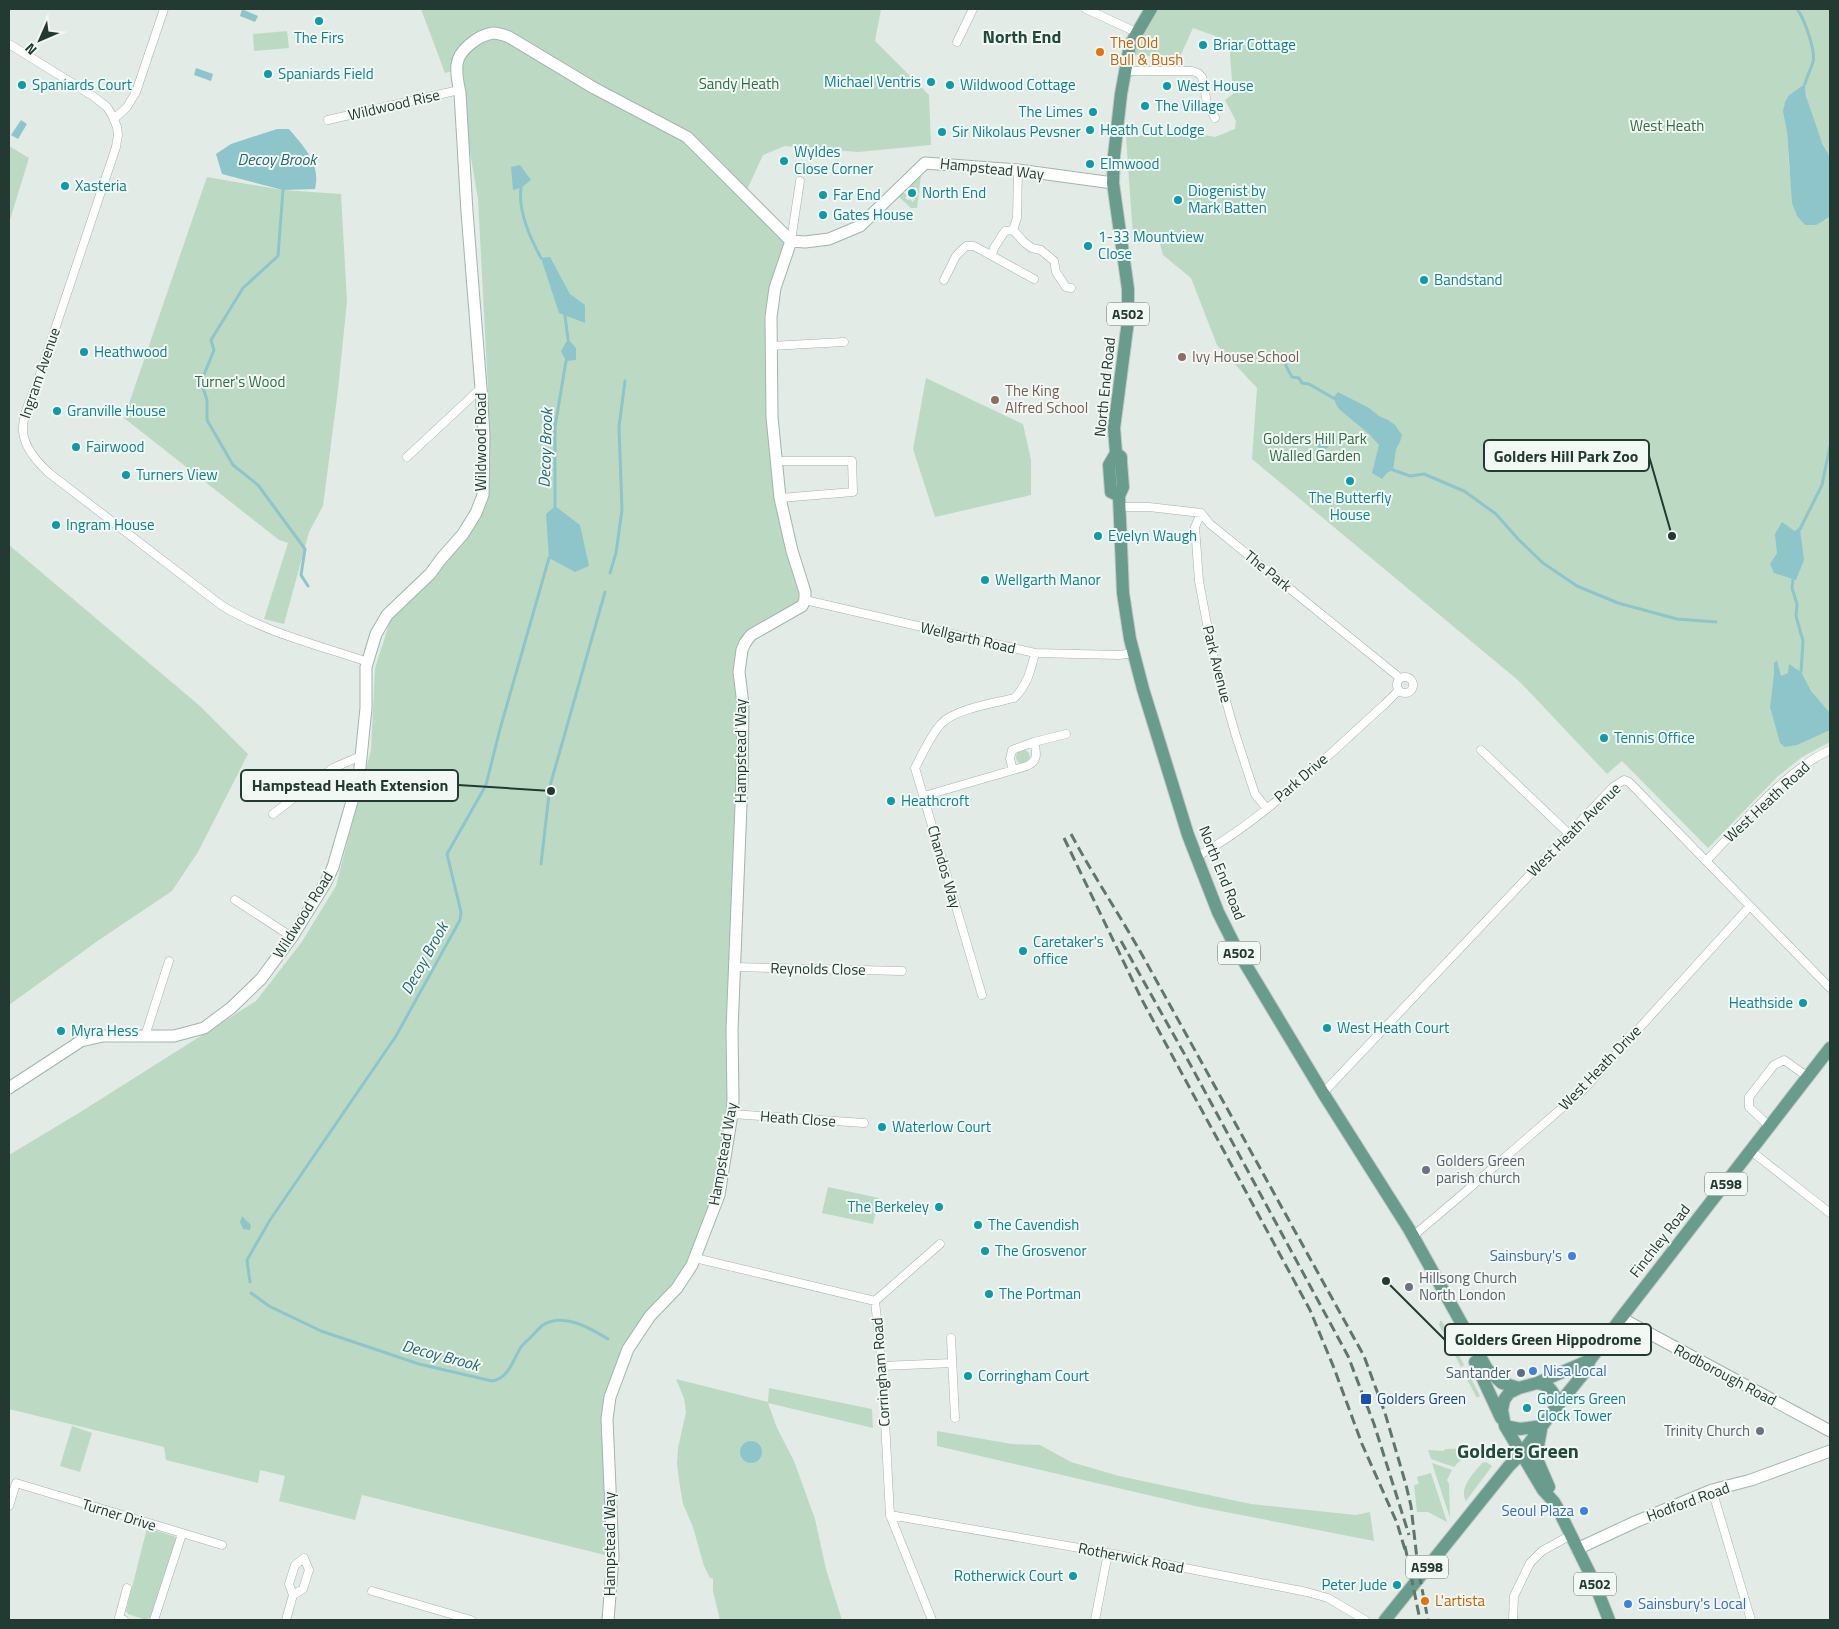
<svg xmlns="http://www.w3.org/2000/svg" width="1839" height="1629" font-family="'Titillium Web',sans-serif">
<style>
.green{fill:#bcdac3}
.water{fill:#8ec5cb}
.lines{fill:none;stroke-linecap:round;stroke-linejoin:round}
.stream{stroke:#8ec5cb;stroke-width:3}
.street-casing{stroke:#a5b2ad;stroke-width:9}
.secondary-casing{stroke:#a1b5ad;stroke-width:13}
.primary-casing{stroke:#c1c8c6;stroke-width:14}
.street{stroke:#fff;stroke-width:8}
.secondary{stroke:#fff;stroke-width:11}
.primary{stroke:#6a9c8d;stroke-width:12}
.rail{stroke:#5e766e;stroke-width:3;stroke-dasharray:10 5;stroke-linecap:butt}
.culture-dot{fill:#0f9aa8;stroke:#f2f8f4;stroke-width:2}
.food-dot{fill:#e8710a;stroke:#f2f8f4;stroke-width:2}
.education-dot{fill:#8d6e63;stroke:#f2f8f4;stroke-width:2}
.worship-dot{fill:#6b7280;stroke:#f2f8f4;stroke-width:2}
.shop-dot{fill:#3f7fe0;stroke:#f2f8f4;stroke-width:2}
.service-dot{fill:#5c6f8a;stroke:#f2f8f4;stroke-width:2}
.transit-dot{fill:#1a4fb4;stroke:#f2f8f4;stroke-width:2}
.labels{text-anchor:middle;stroke-width:4;stroke-linejoin:round;paint-order:stroke}
.shield{fill:#f2f8f4;stroke:#61736d;stroke-width:1}
.shield-label{font-size:14px;font-weight:bold;fill:#233a33}
.culture-label{font-size:15px;fill:#0d838f;stroke:#f2f8f4;text-anchor:start}
.food-label{font-size:15px;fill:#c56008;stroke:#f2f8f4;text-anchor:start}
.park-label{font-size:15px;fill:#316d45;stroke:#f2f8f4}
.street-label{font-size:15px;fill:#233a33;stroke:#f2f8f4}
.education-label{font-size:15px;fill:#785e54;stroke:#f2f8f4;text-anchor:start}
.worship-label{font-size:15px;fill:#5b616d;stroke:#f2f8f4;text-anchor:start}
.shop-label{font-size:15px;fill:#366cbe;stroke:#f2f8f4;text-anchor:end}
.service-label{font-size:15px;fill:#4e5e75;stroke:#f2f8f4;text-anchor:end}
.transit-label{font-size:15px;fill:#164399;stroke:#f2f8f4;text-anchor:start}
.water-label{font-size:16px;font-style:italic;fill:#236871;stroke:#f2f8f4}
.quarter-label{font-size:18px;font-weight:bold;fill:#214a3e;stroke:#f2f8f4}
.district-label{font-size:20px;font-weight:bold;fill:#214a3e;stroke:#f2f8f4}
.leader{fill:none;stroke:#233a33;stroke-width:2}
.callout-dot{fill:#233a33;stroke:#f2f8f4;stroke-width:2}
.callout{fill:#f2f8f4;stroke:#233a33;stroke-width:2}
.callout-label{font-size:16px;text-anchor:middle;font-weight:bold;fill:#233a33}
</style>
<rect width="100%" height="100%" fill="#e2ebe6"/>
<!-- green -->
<path class="green" d="M421,9H881L875,41L929,95L931,145L858,152L785,146L763,155L744,196L791,241L775,288L776,461L805,600L745,643L732,1114L719,1195L695,1258L638,1332L607,1419L613,1557L362,1495L355,1520L279,1501L285,1476L260,1470L258,1483L166,1460L164,1447L9,1409V1155L82,1111L256,1001L301,943L336,886L371,750L375,668L392,615L473,527L487,502L488,389L478,199L456,70L445,73Z
M1151,9H1830V157C1817,136 1807,109 1805,85L1789,95L1784,106L1787,132L1789,166L1791,181L1825,221L1830,217V742L1802,757L1777,777L1708,848L1622,761L1607,774L1519,681L1252,459L1257,388L1217,345L1191,278L1163,255L1158,237L1133,236L1126,137L1189,132L1215,137L1235,129L1236,121L1225,100L1233,94L1229,41L1193,28L1179,59L1128,54Z
M287,31L289,48L254,51L253,34Z
M9,146L29,158L9,223Z
M919,175H921L917,208H911L899,197L903,192L907,195L905,198L908,200L910,199L913,202L915,199L912,196L918,189L915,187L910,192L906,188Z
M207,177L283,190L341,194L347,301L338,390L323,506L309,532L284,624L264,619L288,543L279,540L124,418Z
M926,378L1023,424L1031,460V495L935,517L913,449Z
M9,545L200,706L248,754L198,852L172,891L99,940L9,1005Z
M1016 757a7 7 0 1 1 14 0a7 7 0 1 1-14 0Z
M828,1187L879,1198L873,1224L822,1213Z
M1440,1321H1442L1464,1365L1461,1367L1439,1325Z
M1466,1368L1480,1396L1477,1398L1462,1370Z
M676,1379L768,1402L769,1388L872,1409L873,1428L768,1403L777,1428L794,1461L815,1519L826,1569L842,1620H720L713,1591V1579L710,1578L704,1566L693,1527L683,1504L679,1480L677,1464L678,1448L686,1412L684,1398Z
M72,1426L92,1433L80,1472L60,1466Z
M937,1431L1012,1444L1040,1445L1071,1462L1119,1476L1251,1504L1356,1515L1370,1512L1374,1541L1195,1506L937,1446Z
M1478,1448C1469,1454 1461,1459 1454,1467L1431,1459L1428,1450L1444,1451L1445,1449Z
M1486,1462L1492,1466L1466,1501C1458,1488 1474,1473 1482,1463Z
M1432,1463L1452,1470L1447,1480L1449,1484L1450,1518Z
M1431,1473L1447,1522L1428,1512H1417L1414,1485L1419,1484L1417,1477Z
M147,1528L177,1537L151,1617L146,1620L128,1614L126,1611Z"/>
<!-- water -->
<path class="water" d="M242,9L258,16L255,22L240,16Z
M196,68L213,74L211,81L194,75Z
M1805,84L1806,96L1822,143L1830,157V217L1816,225H1805L1797,216L1792,203L1787,132L1783,111L1785,102L1789,95Z
M21,120L27,124L18,139L11,135Z
M277,129H289C305,148 321,164 315,189L283,190L222,174L216,154L231,144Z
M520,165L531,180L521,188L513,190L511,167Z
M550,257L570,294L585,305V323L559,313L541,258Z
M568,339L576,348V360L566,361L561,351Z
M1338,392L1369,408L1379,416L1388,420L1395,425L1402,435L1400,442L1396,449L1393,470L1387,473L1382,479L1372,473L1379,445L1370,435L1339,409L1336,404L1334,397Z
M1317 444a6 6 0 1 1 12 0a6 6 0 1 1-12 0Z
M555,506L580,525L589,566L575,572L549,558L546,514Z
M1782,522L1796,532L1800,529L1804,560L1796,580L1774,573L1770,564L1777,553L1775,534Z
M1777,660L1781,676L1788,673L1789,664L1801,672L1811,691L1830,713V730L1797,745L1785,747L1780,743L1770,707L1774,674V663Z
M242,1216L251,1225L250,1230L243,1229L240,1222Z
M740 1452a11 11 0 1 1 22 0a11 11 0 1 1-22 0Z"/>
<g class="lines">
<!-- stream -->
<path class="stream" d="M1797,9C1804,18 1816,51 1813,62C1811,69 1807,76 1805,84
M521,188C518,211 530,238 541,258
M283,190L278,256L243,288L211,340L214,350L201,382L207,400V420L233,465L258,485L305,549L301,575L308,586
M565,316L568,339
M1285,359L1286,366L1292,377L1299,378L1302,383L1309,384L1335,399
M1393,470L1410,476L1424,474L1464,491L1496,514L1518,539L1543,563L1577,586L1618,603L1677,619L1716,622
M555,506V427L566,361
M1796,532L1800,529L1822,485L1830,446
M610,573L616,553L622,510L619,427L625,381
M1793,579L1792,588L1797,604L1796,616L1803,641L1801,672
M541,864L550,786L605,592
M250,1282L247,1260L270,1220L396,1036L460,920L461,912L447,854L486,785L500,729L549,558
M251,1293L269,1306L321,1331L419,1364L492,1381C509,1378 513,1360 521,1347C524,1343 528,1340 532,1336C535,1333 539,1328 543,1325C563,1312 590,1328 608,1339"/>
<!-- street casing -->
<g class="street-casing">
<path id="street" d="M1086,9L1136,32
M957,42L973,9
M9,44L93,96L107,107L112,115L117,127L118,135L116,147L39,377C22,421 10,437 49,473L221,605C266,633 318,645 368,662
M1125,71H1192L1198,73L1202,77L1207,103L1215,118
M114,119L127,107L136,92L164,9
M328,120L459,90
M1018,170L1017,218L1013,230L1025,243L1032,248L1041,250L1054,261L1056,272L1066,287L1071,288
M791,241L800,181
M992,255L994,248L1005,231L1013,230
M944,280L956,256L966,246H974L1034,279
M771,346L844,342
M407,457L481,388
M776,461H852L853,492L780,498
M1120,507H1149L1201,513L1210,524L1400,678
M1201,513L1195,527L1199,581L1212,651L1235,733L1255,794L1267,809
M805,600L1035,653L1119,655L1134,653
M1397 685a8 8 0 1 1 16 0a8 8 0 1 1-16 0Z
M1034,742L1066,734
M1481,750L1568,833
M924,796L1027,766C1038,761 1037,753 1034,742L1012,750L1010,759L1013,770
M273,814L333,768L361,756
M1196,857C1264,820 1328,755 1385,704L1399,690
M1707,860C1741,825 1786,770 1830,750
M235,900L292,937
M733,967L902,971
M982,995L915,768C923,753 930,736 941,724C954,709 995,703 1014,698C1027,686 1031,670 1035,653
M145,1036L169,961
M1323,1093L1613,787L1624,780L1629,782L1830,988
M732,1114L864,1123
M1770,1127L1749,1107V1097L1774,1065L1784,1060L1808,1077
M1751,1151L1830,1213
M1413,1236L1458,1198L1585,1088L1750,906
M695,1258L875,1301L882,1366L890,1515L932,1620
M875,1301L940,1244
M951,1338L955,1418
M882,1366L952,1363
M1712,1490L1751,1620
M9,1506L16,1483L222,1545
M890,1515L1108,1553L1307,1592L1328,1598L1365,1620
M372,1591L471,1620
M124,1620L119,1618L127,1588
M154,1620L182,1534
M286,1620L293,1595L289,1584L295,1565L304,1558L309,1570L303,1589L293,1595
M1095,1620L1108,1553
M1513,1620L1514,1596L1530,1563L1542,1551L1571,1535"/>
</g>
<!-- secondary casing -->
<g class="secondary-casing">
<path id="secondary" d="M791,241L805,242L829,239L860,226L925,163L1018,170L1113,183
M9,1088L81,1041L103,1036H174L204,1028L231,1008L261,979L292,937L326,882L333,867L359,777L366,708V667L376,634L387,615L430,574L441,559L463,534L476,513L483,495L484,436L481,388L467,212L460,93C458,84 456,75 457,65C458,50 479,35 493,33C498,33 504,35 509,37L594,88L687,137L791,241
M1621,1318L1830,1431
M1577,1549L1635,1522L1712,1490L1751,1480L1830,1451
M608,1620L613,1557L607,1419L610,1397L628,1349L650,1316L677,1288L692,1265L719,1195L732,1114L733,1100L732,1030L742,780L743,704L739,672L742,650L745,643L751,635L802,606L805,600V592L792,551L780,498L772,417L771,317L775,288L791,241"/>
</g>
<!-- primary casing -->
<g class="primary-casing">
<path id="primary" d="M1151,9L1130,45L1121,94L1114,156L1113,183L1128,289V321L1114,428L1116,453L1121,457V462L1123,487L1119,496L1123,593L1130,639L1143,689L1188,835L1218,912L1237,950L1323,1093L1409,1229L1487,1369L1502,1383L1519,1388
M1116,453L1109,465L1111,492L1119,496
M1590,1360L1537,1383L1519,1388L1509,1393L1504,1400L1502,1410L1505,1426L1543,1490L1554,1502L1559,1511L1594,1582L1609,1620
M1475,1362L1501,1418
M1537,1383C1552,1385 1558,1396 1554,1410
M1505,1426L1520,1429L1542,1426
M1541,1430L1536,1457L1549,1487
M1385,1620L1509,1466L1521,1454L1554,1410L1584,1373L1590,1360L1621,1318L1830,1048"/>
</g>
<!-- street -->
<use href="#street" class="street"/>
<!-- secondary -->
<use href="#secondary" class="secondary"/>
<!-- primary -->
<use href="#primary" class="primary"/>
<!-- rail -->
<path class="rail" d="M1071,834C1094,877 1121,917 1145,960L1364,1356L1385,1413L1406,1485L1411,1506L1418,1568L1428,1620
M1064,838L1141,998L1310,1310L1334,1368L1362,1444L1397,1523L1406,1553
M1121,941L1190,1064L1348,1356L1374,1424L1409,1535
M1405,1546L1420,1620"/>
</g>
<!-- markers -->
<g class="culture-dot">
<circle cx="319" cy="21" r="5"/>
<circle cx="1203" cy="45" r="5"/>
<circle cx="268" cy="74" r="5"/>
<circle cx="931" cy="82" r="5"/>
<circle cx="22" cy="85" r="5"/>
<circle cx="950" cy="85" r="5"/>
<circle cx="1167" cy="86" r="5"/>
<circle cx="1145" cy="106" r="5"/>
<circle cx="1093" cy="112" r="5"/>
<circle cx="1090" cy="130" r="5"/>
<circle cx="942" cy="132" r="5"/>
<circle cx="784" cy="161" r="5"/>
<circle cx="1090" cy="164" r="5"/>
<circle cx="65" cy="186" r="5"/>
<circle cx="912" cy="193" r="5"/>
<circle cx="823" cy="195" r="5"/>
<circle cx="1178" cy="200" r="5"/>
<circle cx="823" cy="215" r="5"/>
<circle cx="1088" cy="246" r="5"/>
<circle cx="1424" cy="280" r="5"/>
<circle cx="84" cy="352" r="5"/>
<circle cx="57" cy="411" r="5"/>
<circle cx="76" cy="447" r="5"/>
<circle cx="126" cy="475" r="5"/>
<circle cx="1350" cy="481" r="5"/>
<circle cx="56" cy="525" r="5"/>
<circle cx="1098" cy="536" r="5"/>
<circle cx="985" cy="580" r="5"/>
<circle cx="1604" cy="738" r="5"/>
<circle cx="891" cy="801" r="5"/>
<circle cx="1023" cy="951" r="5"/>
<circle cx="1803" cy="1003" r="5"/>
<circle cx="1327" cy="1028" r="5"/>
<circle cx="61" cy="1031" r="5"/>
<circle cx="882" cy="1127" r="5"/>
<circle cx="939" cy="1207" r="5"/>
<circle cx="978" cy="1225" r="5"/>
<circle cx="985" cy="1251" r="5"/>
<circle cx="989" cy="1294" r="5"/>
<circle cx="968" cy="1376" r="5"/>
<circle cx="1527" cy="1408" r="5"/>
<circle cx="1073" cy="1576" r="5"/>
<circle cx="1397" cy="1585" r="5"/>
</g>
<g class="food-dot">
<circle cx="1100" cy="52" r="5"/>
<circle cx="1425" cy="1601" r="5"/>
</g>
<g class="education-dot">
<circle cx="1182" cy="357" r="5"/>
<circle cx="995" cy="400" r="5"/>
</g>
<g class="worship-dot">
<circle cx="1426" cy="1170" r="5"/>
<circle cx="1409" cy="1287" r="5"/>
<circle cx="1760" cy="1431" r="5"/>
</g>
<g class="shop-dot">
<circle cx="1572" cy="1256" r="5"/>
<circle cx="1533" cy="1371" r="5"/>
<circle cx="1584" cy="1511" r="5"/>
<circle cx="1628" cy="1604" r="5"/>
</g>
<circle class="service-dot" cx="1521" cy="1373" r="5"/>
<rect class="transit-dot" x="1360" y="1393" width="12" height="12" rx="2.5"/>
<g class="labels">
<!-- shield labels -->
<g class="shield">
<rect x="1107" y="302.5" width="42" height="23" rx="4"/>
<rect x="1218" y="941.5" width="42" height="23" rx="4"/>
<rect x="1705" y="1172.5" width="42" height="23" rx="4"/>
<rect x="1406" y="1555.5" width="42" height="23" rx="4"/>
<rect x="1574" y="1572.5" width="42" height="23" rx="4"/>
</g>
<g class="shield-label">
<text x="1128" y="319">A502</text>
<text x="1239" y="958">A502</text>
<text x="1726" y="1189">A598</text>
<text x="1427" y="1572">A598</text>
<text x="1595" y="1589">A502</text>
</g>
<!-- culture labels -->
<g class="culture-label">
<text x="319" y="43" text-anchor="middle">The Firs</text>
<text x="1213" y="50">Briar Cottage</text>
<text x="278" y="79">Spaniards Field</text>
<text x="921" y="87" text-anchor="end">Michael Ventris</text>
<text x="32" y="90">Spaniards Court</text>
<text x="960" y="90">Wildwood Cottage</text>
<text x="1177" y="91">West House</text>
<text x="1155" y="111">The Village</text>
<text x="1083" y="117" text-anchor="end">The Limes</text>
<text x="1100" y="135">Heath Cut Lodge</text>
<text x="952" y="137">Sir Nikolaus Pevsner</text>
<text x="794" y="157">Wyldes<tspan x="794" dy="17">Close Corner</tspan></text>
<text x="1100" y="169">Elmwood</text>
<text x="75" y="191">Xasteria</text>
<text x="1188" y="196">Diogenist by<tspan x="1188" dy="17">Mark Batten</tspan></text>
<text x="922" y="198">North End</text>
<text x="833" y="200">Far End</text>
<text x="833" y="220">Gates House</text>
<text x="1098" y="242">1-33 Mountview<tspan x="1098" dy="17">Close</tspan></text>
<text x="1434" y="285">Bandstand</text>
<text x="94" y="357">Heathwood</text>
<text x="67" y="416">Granville House</text>
<text x="86" y="452">Fairwood</text>
<text x="136" y="480">Turners View</text>
<text x="1350" y="503" text-anchor="middle">The Butterfly<tspan x="1350" dy="17">House</tspan></text>
<text x="66" y="530">Ingram House</text>
<text x="1108" y="541">Evelyn Waugh</text>
<text x="995" y="585">Wellgarth Manor</text>
<text x="1614" y="743">Tennis Office</text>
<text x="901" y="806">Heathcroft</text>
<text x="1033" y="947">Caretaker's<tspan x="1033" dy="17">office</tspan></text>
<text x="1793" y="1008" text-anchor="end">Heathside</text>
<text x="1337" y="1033">West Heath Court</text>
<text x="71" y="1036">Myra Hess</text>
<text x="892" y="1132">Waterlow Court</text>
<text x="929" y="1212" text-anchor="end">The Berkeley</text>
<text x="988" y="1230">The Cavendish</text>
<text x="995" y="1256">The Grosvenor</text>
<text x="999" y="1299">The Portman</text>
<text x="978" y="1381">Corringham Court</text>
<text x="1537" y="1404">Golders Green<tspan x="1537" dy="17">Clock Tower</tspan></text>
<text x="1063" y="1581" text-anchor="end">Rotherwick Court</text>
<text x="1387" y="1590" text-anchor="end">Peter Jude</text>
</g>
<!-- food labels -->
<g class="food-label">
<text x="1110" y="48">The Old<tspan x="1110" dy="17">Bull &amp; Bush</tspan></text>
<text x="1435" y="1606">L'artista</text>
</g>
<!-- park labels -->
<g class="park-label">
<text x="739" y="89">Sandy Heath</text>
<text x="1667" y="131">West Heath</text>
<text x="240" y="387">Turner's Wood</text>
<text x="1315" y="444">Golders Hill Park<tspan x="1315" dy="17">Walled Garden</tspan></text>
</g>
<!-- street labels -->
<g class="street-label">
<text transform="translate(394 105) rotate(-13)" y="5">Wildwood Rise</text>
<text transform="translate(992 169) rotate(6)" y="5">Hampstead Way</text>
<text transform="translate(40 373) rotate(-71)" y="5">Ingram Avenue</text>
<text transform="translate(1105 387) rotate(-84)" y="5">North End Road</text>
<text transform="translate(481 442) rotate(-90)" y="5">Wildwood Road</text>
<text transform="translate(1268 571) rotate(39)" y="5">The Park</text>
<text transform="translate(968 638) rotate(13)" y="5">Wellgarth Road</text>
<text transform="translate(1217 664) rotate(76)" y="5">Park Avenue</text>
<text transform="translate(741 751) rotate(-90)" y="5">Hampstead Way</text>
<text transform="translate(1301 778) rotate(-41)" y="5">Park Drive</text>
<text transform="translate(1767 802) rotate(-43)" y="5">West Heath Road</text>
<text transform="translate(1574 830) rotate(-45)" y="5">West Heath Avenue</text>
<text transform="translate(944 867) rotate(74)" y="5">Chandos Way</text>
<text transform="translate(1222 873) rotate(68)" y="5">North End Road</text>
<text transform="translate(303 915) rotate(-58)" y="5">Wildwood Road</text>
<text transform="translate(818 969) rotate(1)" y="5">Reynolds Close</text>
<text transform="translate(1600 1068) rotate(-46)" y="5">West Heath Drive</text>
<text transform="translate(798 1119) rotate(4)" y="5">Heath Close</text>
<text transform="translate(723 1154) rotate(-80)" y="5">Hampstead Way</text>
<text transform="translate(1660 1241) rotate(-52)" y="5">Finchley Road</text>
<text transform="translate(881 1372) rotate(-94)" y="5">Corringham Road</text>
<text transform="translate(1725 1375) rotate(28)" y="5">Rodborough Road</text>
<text transform="translate(1688 1502) rotate(-20)" y="5">Hodford Road</text>
<text transform="translate(119 1515) rotate(17)" y="5">Turner Drive</text>
<text transform="translate(610 1544) rotate(-90)" y="5">Hampstead Way</text>
<text transform="translate(1131 1558) rotate(11)" y="5">Rotherwick Road</text>
</g>
<!-- education labels -->
<g class="education-label">
<text x="1192" y="362">Ivy House School</text>
<text x="1005" y="396">The King<tspan x="1005" dy="17">Alfred School</tspan></text>
</g>
<!-- worship labels -->
<g class="worship-label">
<text x="1436" y="1166">Golders Green<tspan x="1436" dy="17">parish church</tspan></text>
<text x="1419" y="1283">Hillsong Church<tspan x="1419" dy="17">North London</tspan></text>
<text x="1750" y="1436" text-anchor="end">Trinity Church</text>
</g>
<!-- shop labels -->
<g class="shop-label">
<text x="1562" y="1261">Sainsbury's</text>
<text x="1543" y="1376" text-anchor="start">Nisa Local</text>
<text x="1574" y="1516">Seoul Plaza</text>
<text x="1638" y="1609" text-anchor="start">Sainsbury's Local</text>
</g>
<!-- service labels -->
<g class="service-label">
<text x="1511" y="1378">Santander</text>
</g>
<!-- transit labels -->
<g class="transit-label">
<text x="1377" y="1404">Golders Green</text>
</g>
<!-- water labels -->
<g class="water-label">
<text x="277" y="165">Decoy Brook</text>
<text transform="translate(545 448) rotate(-88)" y="6">Decoy Brook</text>
<text transform="translate(424 958) rotate(-61)" y="6">Decoy Brook</text>
<text transform="translate(441 1355) rotate(15)" y="6">Decoy Brook</text>
</g>
<!-- quarter labels -->
<g class="quarter-label">
<text x="1022" y="43">North End</text>
</g>
<!-- district labels -->
<g class="district-label">
<text x="1518" y="1458">Golders Green</text>
</g>
</g>
<!-- callouts -->
<path class="leader" d="M1672 536L1649 456M551 791L458 785M1386 1281L1445 1340"/>
<g class="callout-dot">
<circle cx="1672" cy="536" r="5"/>
<circle cx="551" cy="791" r="5"/>
<circle cx="1386" cy="1281" r="5"/>
</g>
<g class="callout">
<rect x="1484" y="440" width="165" height="31" rx="5"/>
<rect x="241" y="770" width="217" height="31" rx="5"/>
<rect x="1445" y="1324" width="206" height="31" rx="5"/>
</g>
<g class="callout-label">
<text x="1566" y="462">Golders Hill Park Zoo</text>
<text x="350" y="791">Hampstead Heath Extension</text>
<text x="1548" y="1345">Golders Green Hippodrome</text>
</g>
<!-- border -->
<rect width="1839" height="1629" fill="none" stroke="#233a33" stroke-width="20"/>
<!-- north arrow -->
<g transform="translate(40 40) rotate(225)" stroke="#f2f8f4" stroke-width="4" paint-order="stroke">
<path d="M0-4L9 19L0 12L-9 19Z" fill="#233a33"/>
<text y="-8" font-size="14" font-weight="bold" text-anchor="middle" fill="#233a33">N</text>
</g>
</svg>
